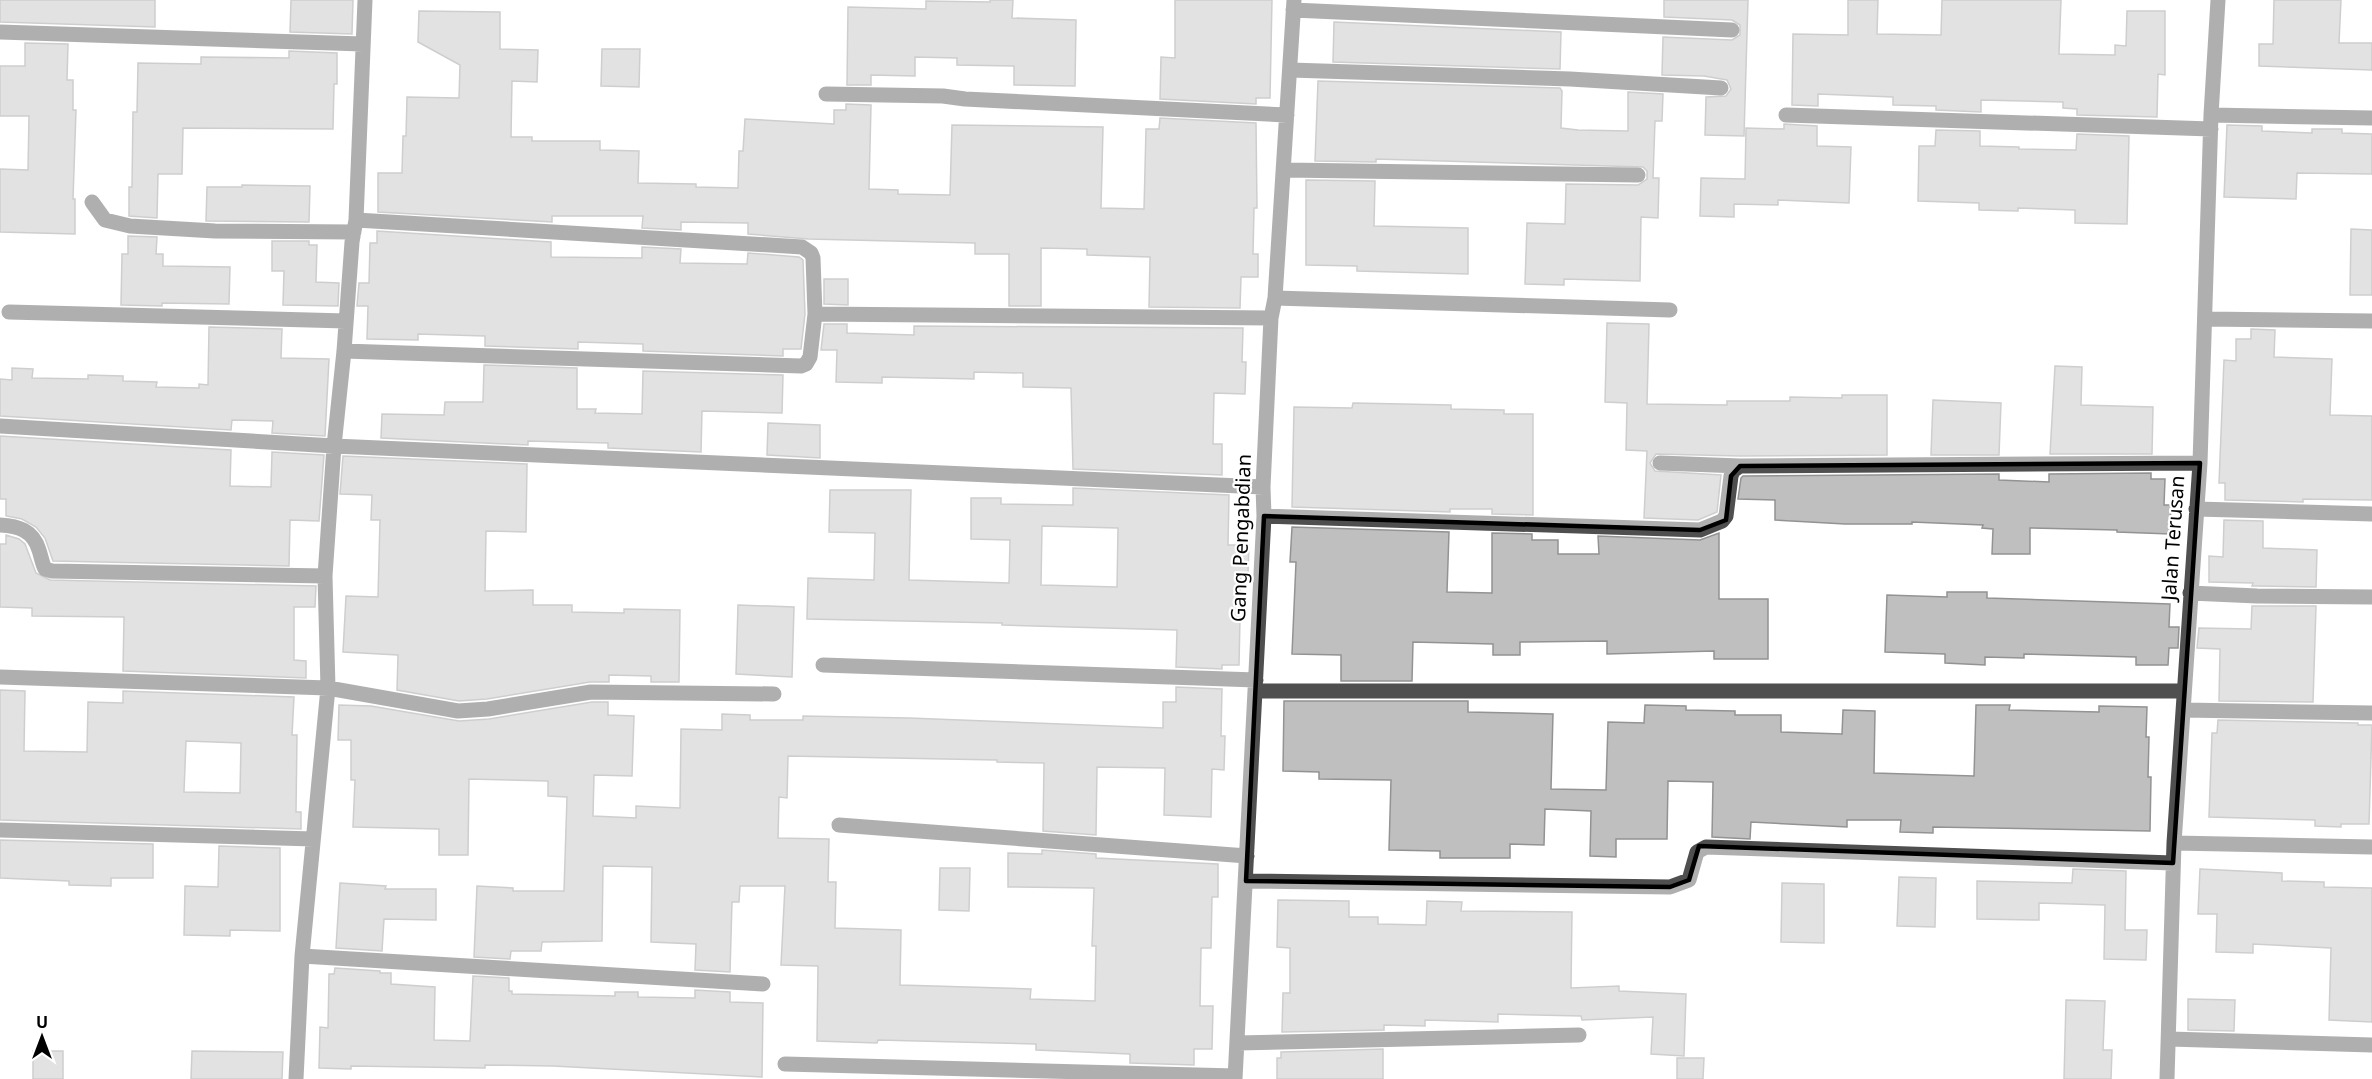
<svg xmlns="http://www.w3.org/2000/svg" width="2372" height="1079" font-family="'Noto Sans',sans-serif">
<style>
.building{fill:#bfbfbf;stroke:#939393;stroke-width:1.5;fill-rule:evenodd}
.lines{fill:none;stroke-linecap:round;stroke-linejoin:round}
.minor{stroke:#4f4f4f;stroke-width:15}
.marked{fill:none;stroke:#000;stroke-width:4.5;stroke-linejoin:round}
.labels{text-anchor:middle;stroke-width:4.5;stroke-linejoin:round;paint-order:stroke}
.street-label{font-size:20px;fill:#000;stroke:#fff}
</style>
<rect width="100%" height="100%" fill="#fff"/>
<!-- building -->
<path class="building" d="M0,0H155V27L0,22Z
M291,0H353L352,34L290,32Z
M990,0H1013L1012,18L1076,20L1075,86L1014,85V66L957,65V58L915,57V76L871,75V85H847L848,7L926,9V1L990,2Z
M1175,0H1272L1270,98H1256V104L1160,99L1161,57L1175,58Z
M1664,0H1748L1744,136L1705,135L1706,97L1726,96L1731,89L1727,80L1704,76L1662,75L1663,37L1732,40L1740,35V25L1732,20L1664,17Z
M1848,0H1878L1877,34L1941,35L1942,0H2061L2059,54L2115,55V45L2126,46L2127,11H2165V75L2158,74L2157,117L2077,115V109L2063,108V102L1981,100V112L1936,110V106L1893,105V97L1818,94V106L1792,105L1793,34L1848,35Z
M2274,0H2341L2339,43H2372V70L2259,66V44H2273Z
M419,11L500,12V49L538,50L537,82L512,81L511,137H532V141H600V150L639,151L638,183L696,184V187L738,188L739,151H743L745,119L834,124V110H846V104L871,105L869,189L898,190V194L950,195L952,125L1103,127L1101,208L1144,209L1146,129H1159L1160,118L1256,123L1257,208H1254L1253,254H1258V277H1241L1240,308L1149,307L1150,257L1087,255V249L1041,248V306H1009V254H975V243L808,239L748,234V223L681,222V230L642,228L643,216H552V222L378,212V173H402L403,136H406L407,97L459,98L460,65L418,42Z
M1334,22L1561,32L1560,69L1333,62Z
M25,43L68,44L67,80H73V110H76L73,199H75V234L0,232V169L28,170L29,116H0V66H25Z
M602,49H640L639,87L601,86Z
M289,51L337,53V84H334L333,129L183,128L182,174H158L157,218L129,216V187H132L133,112H137L138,63L201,64V57L289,58Z
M1318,81L1560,88L1562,91L1561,128L1578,130L1628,131V92L1663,94L1662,121H1655L1653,178H1659L1658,218L1641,217L1640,281L1564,279V285L1525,284L1527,223L1565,224L1566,184L1638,185L1647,179V171L1643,167L1376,159V162L1315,161Z
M1784,124L1817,126V146L1851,147L1849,203L1778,200V205L1734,204V217L1700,216L1701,178L1745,179L1746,128L1784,129Z
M2227,125L2262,126V131L2312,133V129H2342V133L2372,134V174L2297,173L2296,199L2224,197Z
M1936,130L1980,131V146L2019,147V149L2076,150L2077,134L2129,136L2127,224L2075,223V210L2018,208V211L1979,210V203L1918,201L1919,146H1935Z
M1306,180L1375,181L1374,226L1468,228V274L1357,271V266L1306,265Z
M242,185L310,186L309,222L206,221L207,187H242Z
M2351,229L2372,230V295H2350Z
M377,231L551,242V257L642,258V247L681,249L680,263L747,264L748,253L799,257L803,260L805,314L801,349H783V356L643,351V344L578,342V349L485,346V336L418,334V340L367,339L368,306H357L359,283H369L370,243H377Z
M128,236L157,237L156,254H163V266L230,267L229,304L162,303V306L121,305L122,254H128Z
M272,241H309V245H317L316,282L339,283L338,306L283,305L284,271H272Z
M824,279H848V305L824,304Z
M1607,323L1649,324L1647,404L1727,405V401H1790V397L1842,398V395H1887V455L1740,456L1656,454L1650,463L1655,471L1721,475L1717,512L1698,520L1644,518L1647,451L1626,450L1627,403L1605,402Z
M824,324H847V333L914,335V326L1243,328L1242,362H1246L1245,394L1214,393L1213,444H1222V475L1073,469L1071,388L1023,387V373L974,372V379L882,377V383L836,382L837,350H821Z
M209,327L282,329L281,358L329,359L325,436L272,433L273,421L232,420L231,430L0,416V379L12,380V368L33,369L32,378L88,379V375L123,376V381L157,382L156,387L199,388V384L208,385Z
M2251,329L2275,330L2274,357L2332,359L2330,415L2372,416V500L2303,499V502L2225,500V483H2219L2224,360L2236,361V339H2251Z
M484,365L577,368V409H596L595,413L642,414L643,371L783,375L782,413L702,411L701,452L608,448V443L528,441V445L381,438L382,414L444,415L445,402H483Z
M2055,366L2082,367L2081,405L2153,407L2152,454H2050Z
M1933,400L2001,403L1999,455H1931Z
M1353,403L1451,405V409L1504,410V414H1533V515L1492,514V509H1450V512L1292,507L1294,407L1352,408Z
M768,423L820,425V458L767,455Z
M0,436L231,450L230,486L271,487L272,452L324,455L319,521L290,520L289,566L53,561L45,538L36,527L22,519L6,516V499H0Z
M343,456L527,464L526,532L486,531L485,591L533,590V605H572V612L624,613V609L680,610L679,682H651V676L609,675V682H590L487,699L459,701L397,690L398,655L343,652L346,596L378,597L380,520H371L372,495L340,494Z
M2151,473V479H2165L2164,505H2171L2170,534L2117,532V530L2030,528V554H1992L1993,529L1982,528L1983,525L1912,522V524H1845L1775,520V500L1738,499L1741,478L1743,476L1999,474V480L2049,482V474Z
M1073,488L1229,495L1228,545H1249L1248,573L1241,572L1239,665H1222V669L1176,667L1177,630L1002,625V623L807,619L808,578L874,580L875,533L829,532L830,490H911L909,580L1009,583L1010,540L971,539V498H1001V504L1073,505ZM1042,526L1118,528L1117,587L1041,585Z
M2224,520L2263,521V548L2317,550L2316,587L2257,586H2252L2253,583L2209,582V556L2223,557Z
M1292,527L1449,532L1447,592L1492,593V533L1532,534V540H1558V554H1599L1598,536L1700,540L1719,533V599H1768V659H1714V651L1607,654V641L1520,642V655H1493V644L1413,642L1412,681H1341V655L1292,654L1296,562H1290Z
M6,535L19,539L25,544L36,573L50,580L316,586L315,607H294V660L306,661V678L123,671L124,617L32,616V608L0,607V544H6Z
M1947,592H1987V598L2170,604L2169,627H2179L2178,648H2169L2168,665H2136V657L2024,654V658L1985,657V665L1945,663V654L1885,652L1887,595L1947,597Z
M738,605L794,607L792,677L736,674Z
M2252,606H2316L2313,702L2219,701L2220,649L2197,648L2199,628L2251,629Z
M1176,687L1222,689L1221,736H1225L1224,770L1212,769L1211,817L1164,815L1165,768L1097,767L1096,835L1043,831L1044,763L997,762V760L788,756L787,798L779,797L778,838L829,839L828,882H836L835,928L901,930L900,985L1031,989L1030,999L1095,1001L1096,946H1092L1094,888L1008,887V853L1042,854V850L1096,854V858L1218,864V897H1212L1211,948H1201L1200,1006H1213L1212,1049H1194V1065L1130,1063V1054L1036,1050V1044L878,1040L877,1043L817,1041L818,966L781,965L785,886H740L739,902H732L730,972L695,970L696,944L651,942L652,867L603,866L602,941L542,942L541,951H511L510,959L474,957L477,886L513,888V891H564L567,797L548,796V781L469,779L468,855H439V829L353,827L355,780H351V740H338L339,705L371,706L459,721L489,719L592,702H608V715L634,716L632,776L594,775L593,816L636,818V806L680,808L681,729L722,730V714L750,715V720H803V716L909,718L1163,728V702H1176Z
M0,690L25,691L24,751L87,752L88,702L123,703V691L294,697L292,735H297L296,812H301V829L0,820ZM186,741L241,743L240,793L184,792Z
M1284,701H1468V712L1553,714L1551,789L1606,790L1608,722L1644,723L1645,705L1686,706V710L1735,711V715H1781V732L1842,734L1843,710L1875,711L1874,773L1974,776L1976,705H2010L2009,710L2099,712V706L2147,707L2146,737H2149L2148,777H2151L2150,831L1933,827V833L1900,832L1901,820H1847V827L1751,822L1750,839L1712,837L1713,782L1668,781L1667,839H1616V857L1590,856L1591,811L1545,809L1544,845L1510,844V858H1440V851L1389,850L1391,780L1319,779V772L1283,771Z
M2218,720L2358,723V725H2372L2369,824H2341V827L2315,826V820L2209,817L2212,733H2217Z
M0,840L153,844V878H111V886L69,885V881L0,878Z
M219,846L280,848V931L230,930V936L184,935L185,886L218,887Z
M940,868H970L969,911L939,910Z
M2073,869L2126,871L2125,930H2147L2146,960L2104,959L2105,905L2039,903V920L1977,919V881L2072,883Z
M2200,869L2282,873V881L2324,882V887L2372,888V1022L2329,1020L2331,948L2253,944V953L2216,952L2217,914H2198Z
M1899,877L1936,878L1935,927L1897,926Z
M340,883L386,886L385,889H436V920L384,919L382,951L336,948Z
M1782,883L1824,884V943L1781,942Z
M1278,900L1349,901V917H1378V924L1426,925L1427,901L1462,902L1461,911L1572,912L1571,988L1619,986V991L1686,994L1684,1056L1651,1054L1653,1017L1582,1020L1581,1016L1498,1014V1022L1425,1020V1026L1384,1025V1030L1282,1032L1283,993H1290V948L1277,947Z
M335,968L380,971V973H391V984L435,987L434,1040L470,1041L473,976L509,978V991H512V994L615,996V992H638V997L695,998V990L730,992V1002L763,1003L762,1077L553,1066L485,1065V1068L351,1066V1069L319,1068L320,1027L328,1028L329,974H334Z
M2188,999L2235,1000L2234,1031L2188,1030Z
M2066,1000L2105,1001L2103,1050H2112L2111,1079H2064Z
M1383,1049V1079H1277V1058H1281V1052Z
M33,1051H63V1079H33Z
M192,1051L283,1052L282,1079H191Z
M1677,1058H1704L1703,1079H1677Z"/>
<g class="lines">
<!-- minor -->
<path class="minor" d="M1293,10L1732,30
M0,32L363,44
M1290,70L1570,79L1721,88
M826,94L943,96L965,99L1287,115
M1786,115L2211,129
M2211,115L2372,118
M1285,170L1638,175
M92,202L105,220L130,226L215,231L354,232
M356,220L802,247L811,253L813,258L815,314L1271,318
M1275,298L1670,310
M9,312L346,321
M2205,319L2372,321
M344,351L801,366L806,364L810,357L815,314
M0,426L334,446L1263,487
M1660,463L1740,466L2200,463
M2196,509L2372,514
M1264,516L1700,530L1722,521L1726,516L1731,476L1733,471L1740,466
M0,525C18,526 33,530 39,550C41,556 42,563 45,569L52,571L325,576
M2190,593L2257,596L2372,597
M823,665L1256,680
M0,677L328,688L458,711L488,709L591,692L774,694
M1255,691H2184
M2183,710L2372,713
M839,825L1247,856
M0,830L313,839
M2174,843L2372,847
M1246,881L1670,887L1689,880L1697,852L1706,847L2173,863
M302,956L763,984
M2169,1039L2372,1045
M1237,1043L1579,1035
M785,1064L1235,1076
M296,1079L302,956L328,688L325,576L334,446L344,351L352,242L356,220L365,0
M1235,1079L1264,516L1263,487L1271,318L1275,298L1294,0
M2167,1079L2174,843L2200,463L2211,115L2218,0"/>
</g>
<!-- marked area -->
<path d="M0 0H2372V1079H0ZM2200,463L2173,863L1699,846L1689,880L1670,887L1246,881L1264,516L1700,530L1726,520L1731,476L1740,466Z" fill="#fff" fill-opacity=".55" fill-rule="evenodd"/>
<path class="marked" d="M2200,463L2173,863L1699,846L1689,880L1670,887L1246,881L1264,516L1700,530L1726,520L1731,476L1740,466Z"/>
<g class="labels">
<!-- street labels -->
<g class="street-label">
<text transform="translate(1241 538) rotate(-88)" y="7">Gang Pengabdian</text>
<text transform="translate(2173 538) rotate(-86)" y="7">Jalan Terusan</text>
</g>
</g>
<!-- north arrow -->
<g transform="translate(42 1037)" stroke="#ffffff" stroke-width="4.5" paint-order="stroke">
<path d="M0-4.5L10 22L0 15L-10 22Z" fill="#000000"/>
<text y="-9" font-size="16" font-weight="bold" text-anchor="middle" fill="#000000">U</text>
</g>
</svg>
